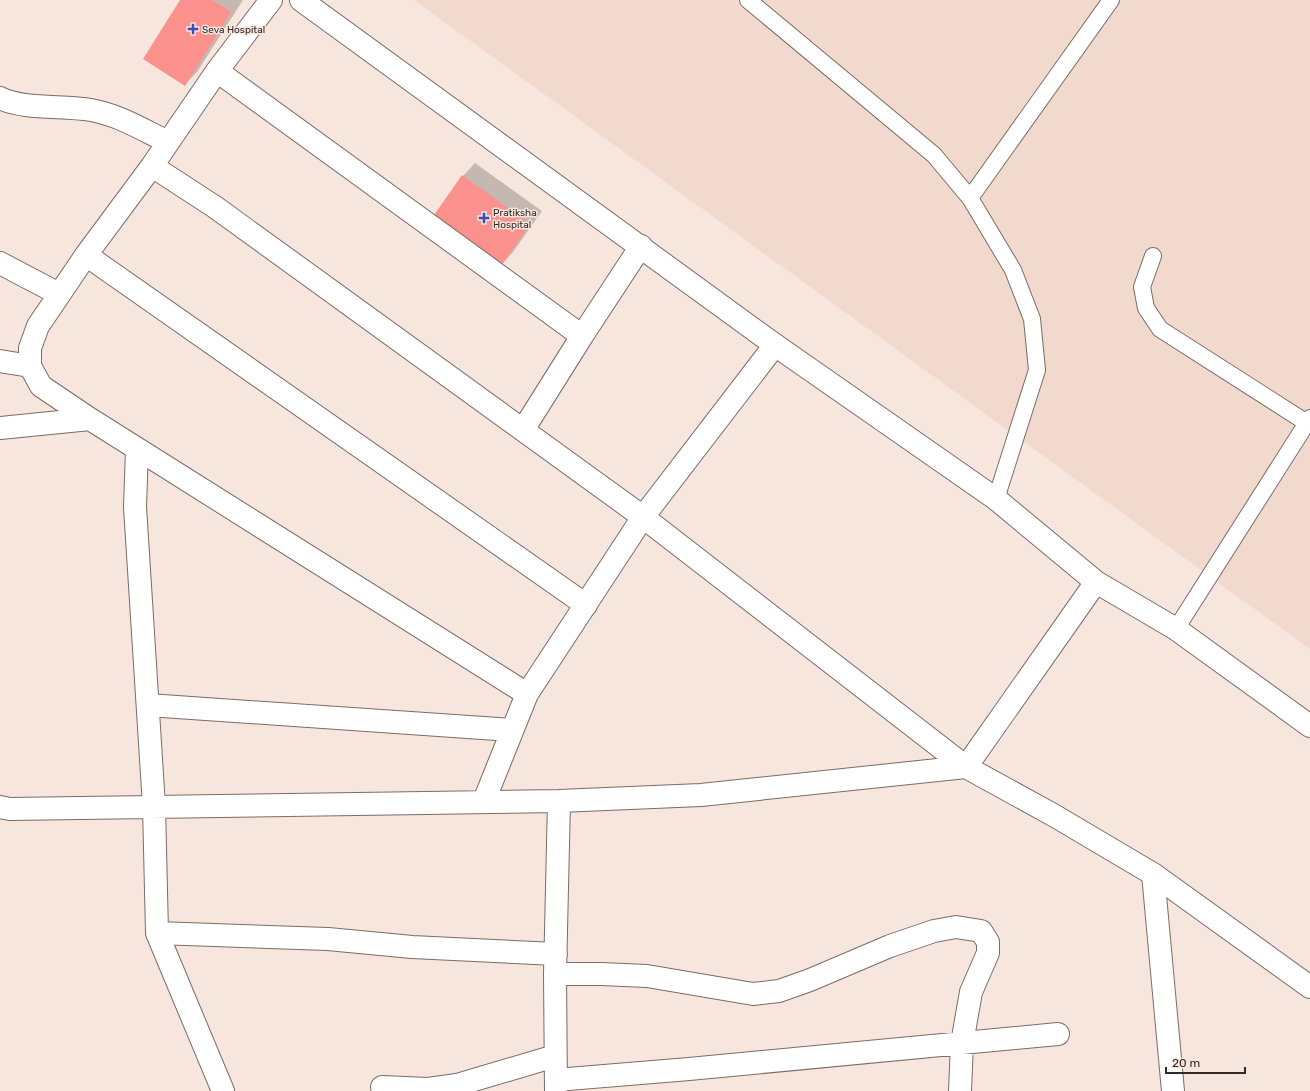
<svg xmlns="http://www.w3.org/2000/svg" width="1310" height="1091" font-family="Rubik,sans-serif">
<style>
.built{fill:#f1d9cd}
.shadow{fill:#0003}
.building{fill:#fb918d}
.lines{fill:none;stroke-linecap:round;stroke-linejoin:round}
.service-casing{stroke:#7b6c64;stroke-width:18}
.minor-casing{stroke:#7b6c64;stroke-width:24}
.primary-casing{stroke:#7b6c64;stroke-width:24}
.service{stroke:#fff;stroke-width:16}
.minor{stroke:#fff;stroke-width:22}
.primary{stroke:#fff;stroke-width:22}
.poi-dot{fill:#3b4abd;stroke:#f7e6dd;stroke-width:1.5}
.labels{text-anchor:middle;stroke-width:3;stroke-linejoin:round;paint-order:stroke}
.poi-label{font-size:10px;fill:#302926;stroke:#f7e6dd;text-anchor:start}
</style>
<rect width="100%" height="100%" fill="#f7e6dd"/>
<!-- built -->
<path class="built" d="M414,0H1310V649Z"/>
<!-- shadow -->
<path class="shadow" d="M181,0H243L197,72L185,84Z
M475,163L542,211L513,252L501,265L463,176Z"/>
<!-- building -->
<path class="building" d="M180,0H212L231,12L185,86L143,59Z
M462,175L530,224L501,266L432,218Z"/>
<g class="lines">
<!-- service casing -->
<g class="service-casing">
<path id="service" d="M748,0L934,155L970,198L1013,270L1032,319L1037,370L996,499
M970,198L1111,0
M1153,256L1142,287L1146,308L1160,329L1307,423
M1176,629L1310,418"/>
</g>
<!-- minor casing -->
<g class="minor-casing">
<path id="minor" d="M271,0L217,71L152,166L86,255L38,326L30,348V366L41,386L90,419L527,694L643,517L775,345
M217,71L582,336L641,246
M0,98C24,110 64,105 91,110C119,115 143,130 168,142
M152,166L215,207L643,517L966,767L1055,816L1153,874L1310,987
M86,255L586,605
M0,263L59,294
M0,361L30,366
M0,428L90,419
M523,430L582,336
M137,449L135,507L154,806L157,933L223,1091
M148,705L512,730
M484,801L527,694
M0,807L10,809L559,801L701,795L966,767L1096,582
M1153,874L1173,1091
M157,933L328,939L412,947L556,954
M555,974H601L647,976L753,994L779,991L810,980L890,946L934,931L956,927L981,931L988,942V953L971,992L962,1043L960,1091
M556,1080L689,1069L1058,1034
M382,1087L428,1089L457,1085L555,1056
M556,1091L555,974L559,801"/>
</g>
<!-- primary casing -->
<g class="primary-casing">
<path id="primary" d="M301,0L775,345L996,499L1096,582L1176,629L1310,726"/>
</g>
<!-- service -->
<use href="#service" class="service"/>
<!-- minor -->
<use href="#minor" class="minor"/>
<!-- primary -->
<use href="#primary" class="primary"/>
</g>
<!-- markers -->
<g class="poi-dot">
<path d="M191 23h4v4h4v4h-4v4h-4v-4h-4v-4h4z"/>
<path d="M482 212h4v4h4v4h-4v4h-4v-4h-4v-4h4z"/>
</g>
<g class="labels">
<!-- poi labels -->
<g class="poi-label">
<text x="202" y="33">Seva Hospital</text>
<text x="493" y="216">Pratiksha<tspan x="493" dy="12">Hospital</tspan></text>
</g>
</g>
<!-- scale -->
<path d="M1166 1067v6h79v-6" fill="none" stroke="#302926" stroke-width="2"/>
<text x="1172" y="1067" font-size="12" fill="#302926" stroke="#f7e6dd" stroke-width="3" paint-order="stroke">20 m</text>
</svg>
